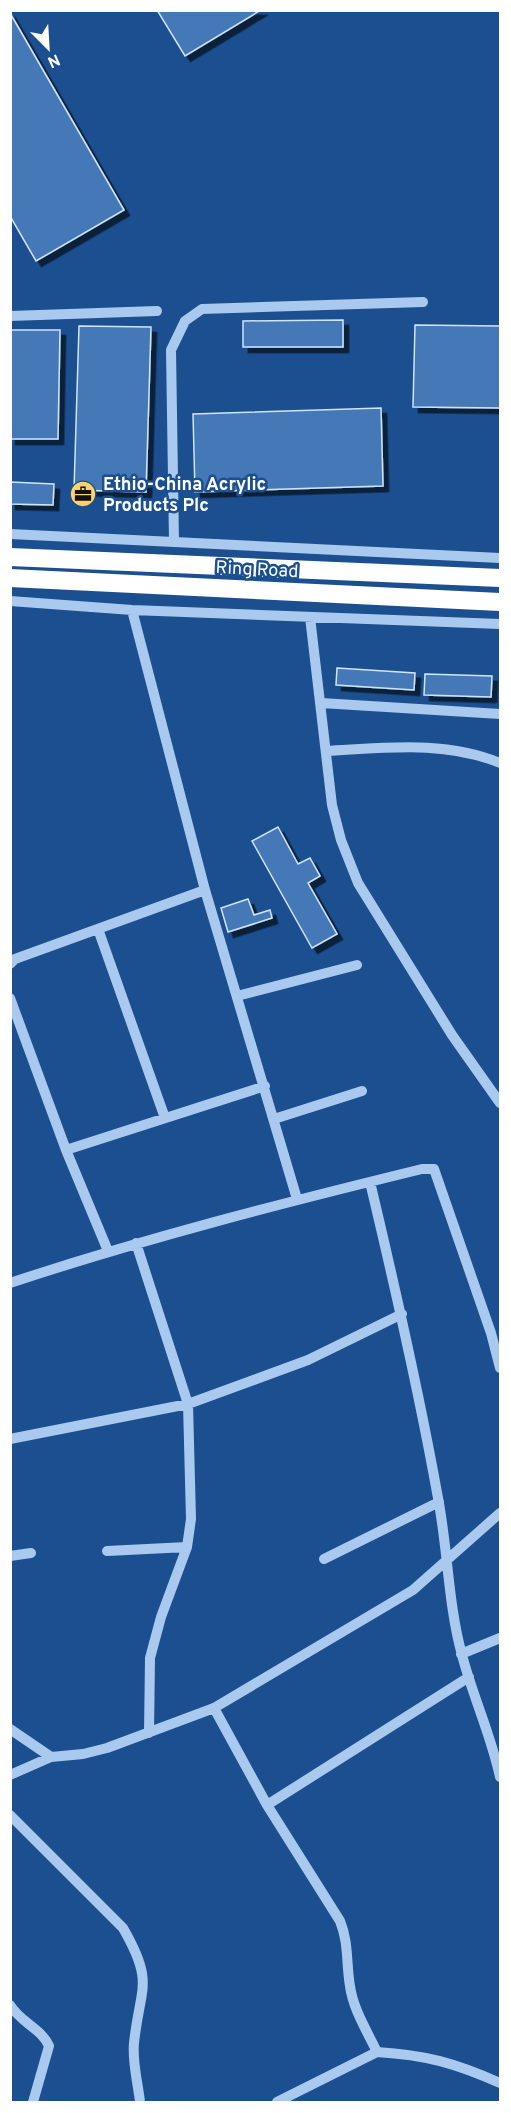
<svg xmlns="http://www.w3.org/2000/svg" width="511" height="2113" font-family="Overpass,sans-serif">
<style>
.building{fill:#4478b7;stroke:#cfe3fa;stroke-width:1.5;filter:url(#shadow)}
.lines{fill:none;stroke-linecap:round;stroke-linejoin:round}
.minor{stroke:#a9c9ee;stroke-width:10}
.highway{stroke:#fff;stroke-width:18}
.labels{text-anchor:middle;stroke-width:5;stroke-linejoin:round;paint-order:stroke}
.poi-label{font-size:18px;font-weight:bold;fill:#fff;stroke:#1b4f8f;text-anchor:start}
.street-label{font-size:18px;fill:#fff;stroke:#1b4f8f}
</style>
<defs>
<filter id="shadow"><feDropShadow dx="5.5" dy="5.5" stdDeviation="0" flood-color="#0009"/></filter>
</defs>
<rect width="100%" height="100%" fill="#1b4f8f"/>
<!-- building -->
<path class="building" d="M157,10H261L185,56Z
M10,13L124,210L36,261L10,216Z
M343,320V347H243V321Z
M415,325L500,326V408L413,407Z
M79,326L151,327L146,492L74,490Z
M10,330H60L58,439H10Z
M381,408L383,486L195,492L193,414Z
M10,482L54,484L53,505L10,504Z
M337,668L415,673L414,690L336,685Z
M425,674L492,676L491,697L424,695Z
M278,827L298,864L310,858L320,876L308,883L337,934L312,948L252,841Z
M248,899L254,915L270,910L272,918L228,932L221,908Z"/>
<g class="lines">
<!-- minor -->
<path class="minor" d="M10,316L157,311
M10,534L500,558
M174,542L171,350L185,321L202,309L423,302
M10,601L132,610L500,624
M132,610L205,890L297,1199
M310,617L332,805L341,840L358,883L452,1035L500,1103
M321,703L500,714
M326,751C385,748 445,740 500,763
M98,929L165,1118
M10,964L15,959L205,890
M237,996L357,965
M10,998L66,1150L108,1251
M274,1119L362,1091
M66,1150L265,1086
M370,1182C395,1287 419,1392 438,1498C448,1550 448,1604 462,1655C473,1697 491,1735 500,1777
M136,1243L188,1404L191,1519L187,1547L161,1617L150,1658L149,1733
M10,1283C146,1238 283,1203 422,1169H434L491,1333L500,1368
M10,1439L188,1404L308,1360L402,1314
M107,1551L187,1547
M10,1556L31,1553
M324,1559L439,1502
M461,1654L500,1638
M214,1708L267,1805L469,1677
M10,1729L51,1757L83,1754L107,1748L214,1708L413,1590L500,1513
M10,1775L51,1757
M267,1805L340,1921C349,1943 346,1963 350,1986C353,2009 367,2031 377,2052L277,2102
M10,1815L123,1928C155,1984 140,1986 134,2043C132,2062 138,2083 140,2102
M10,2005C20,2022 42,2029 49,2046L33,2102
M377,2052C426,2055 455,2063 500,2083"/>
<!-- highway -->
<path class="highway" d="M10,557L500,578
M10,578L500,602"/>
</g>
<!-- icons -->
<defs>
<g id="office-disc" transform="scale(1.35)"><circle r="9.5" fill="#ffd166" stroke="#1b4f8f"/><path d="M-6-3h4V-5.5h4V-3h4V5H-6ZM-1-4.5V-3h2v-1.5ZM-6 0V1H6V0Z" fill="#111"/></g>
</defs>
<g fill-rule="evenodd">
<use href="#office-disc" x="83" y="494"/>
</g>
<g class="labels">
<!-- poi labels -->
<g class="poi-label">
<text x="103" y="490">Ethio-China Acrylic<tspan x="103" dy="21">Products Plc</tspan></text>
</g>
<!-- street labels -->
<g class="street-label">
<text transform="translate(257 569) rotate(3)" y="6">Ring Road</text>
</g>
</g>
<!-- border -->
<rect width="511" height="2113" fill="none" stroke="#ffffff" stroke-width="24"/>
<!-- north arrow -->
<g transform="translate(48 48) rotate(156)" stroke="#1b4f8f" stroke-width="4.5" paint-order="stroke">
<path d="M0-4.5L10 22L0 15L-10 22Z" fill="#ffffff"/>
<text y="-9" font-size="16" font-weight="bold" text-anchor="middle" fill="#ffffff">N</text>
</g>
</svg>
